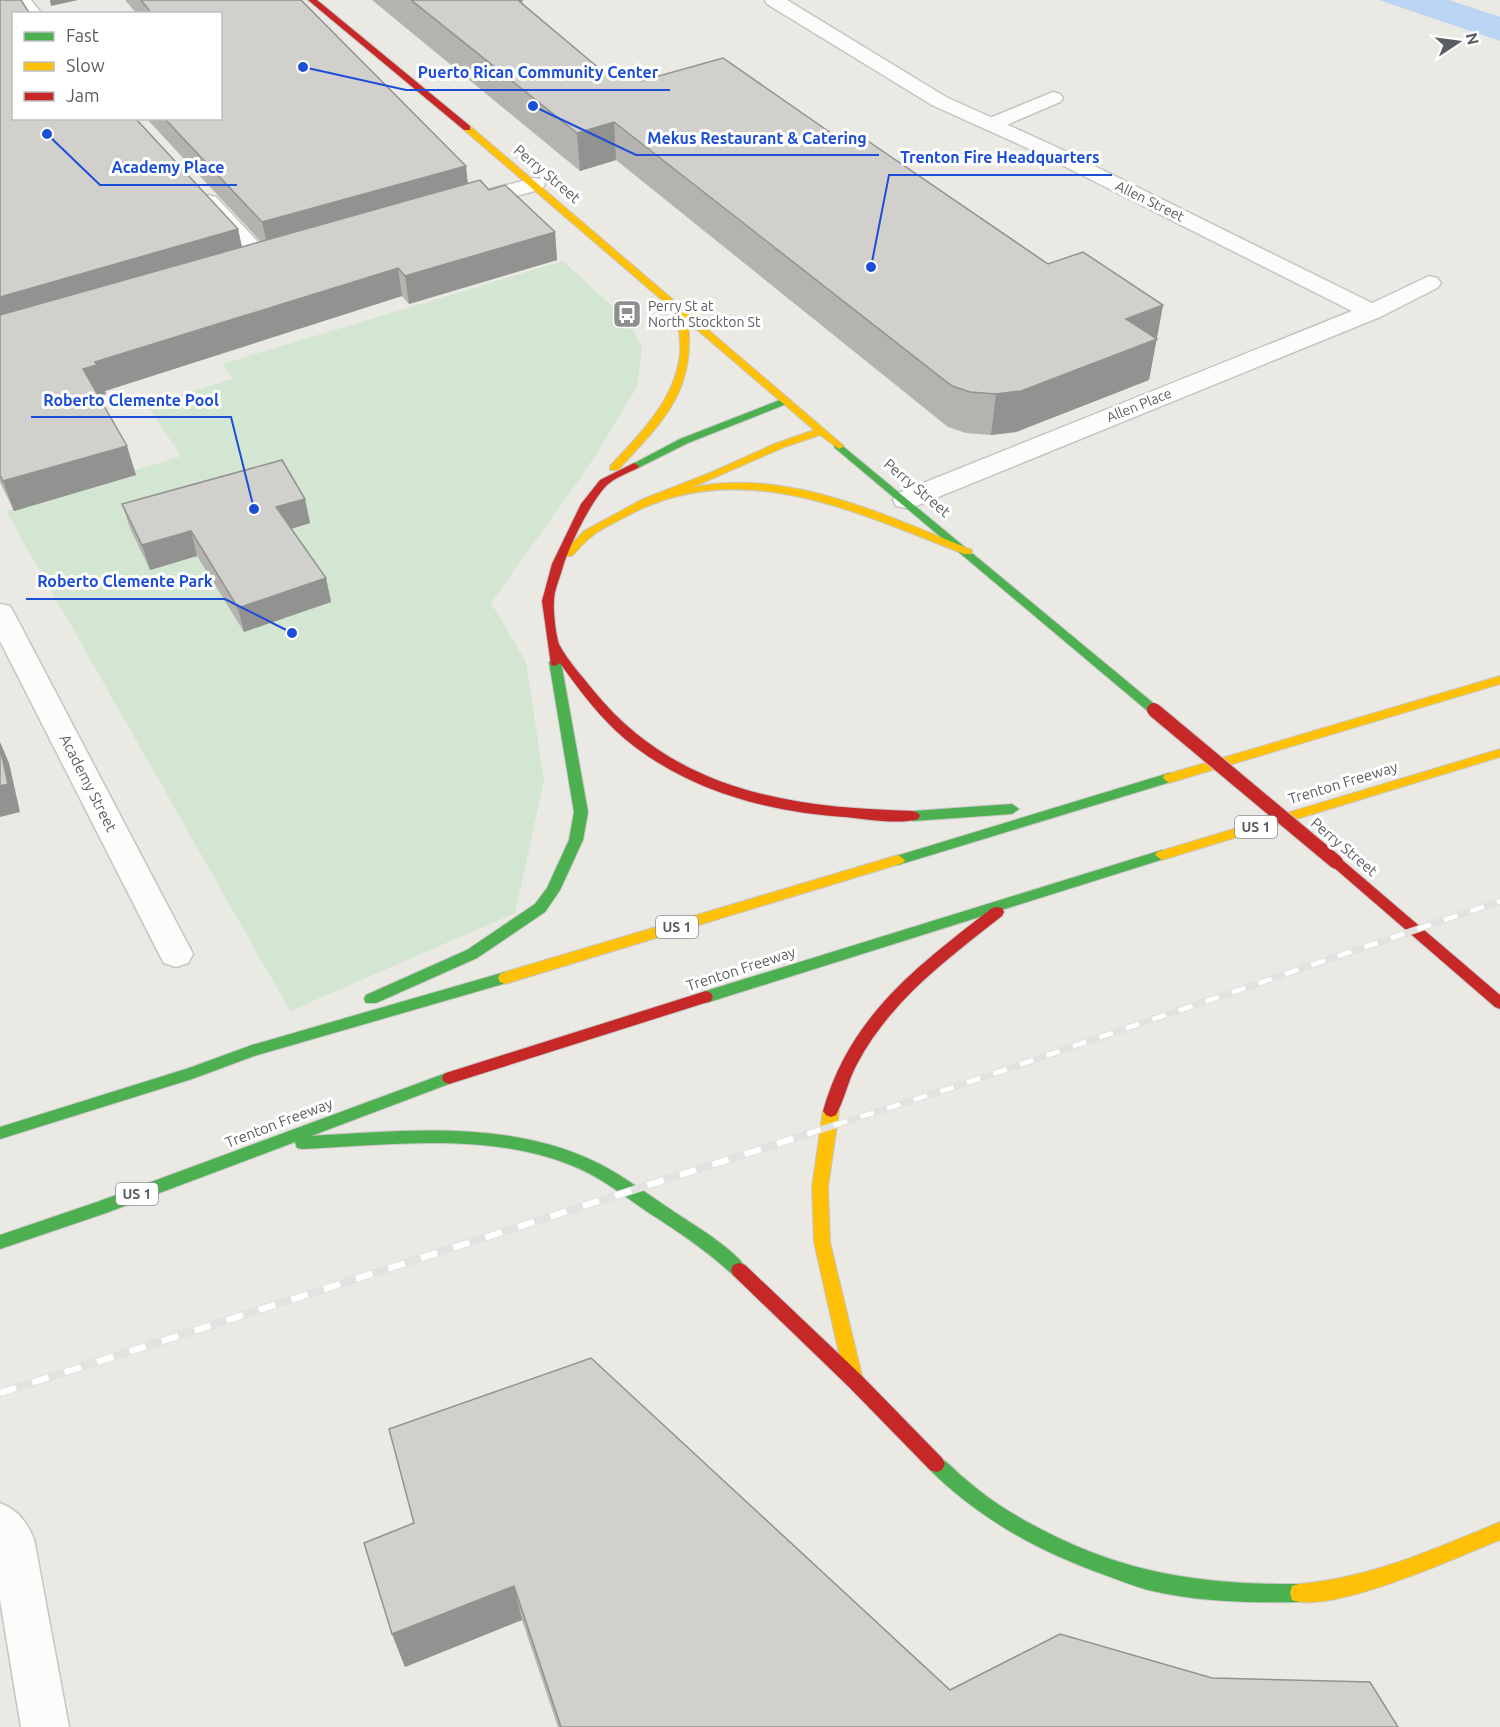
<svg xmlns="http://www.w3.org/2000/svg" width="1500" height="1727" font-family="Ubuntu,sans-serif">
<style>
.green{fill:#d3e6d2}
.water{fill:#bad4f3}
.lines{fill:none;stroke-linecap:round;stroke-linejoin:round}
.lane-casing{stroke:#c6c5c5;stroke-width:3}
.street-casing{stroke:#c6c5c5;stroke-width:3}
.fast-casing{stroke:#c7c7c6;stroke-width:2}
.slow-casing{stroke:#c7c7c6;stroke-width:2}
.jam-casing{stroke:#c7c7c6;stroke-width:2}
.lane{fill:#fcfcfb;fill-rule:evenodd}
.street{fill:#fcfcfb;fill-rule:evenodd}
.fast{fill:#4caf50;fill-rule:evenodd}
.slow{fill:#ffc107;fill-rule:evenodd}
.jam{fill:#c62828;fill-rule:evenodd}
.rail-far1-casing{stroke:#e2e2e1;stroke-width:7}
.rail-casing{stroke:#e2e2e1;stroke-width:8}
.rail-far1{stroke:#fff;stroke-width:4.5;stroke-dasharray:14;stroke-linecap:butt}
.rail{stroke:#fff;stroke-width:6;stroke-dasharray:17;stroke-linecap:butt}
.jam-bridge-casing{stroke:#c7c7c6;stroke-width:16;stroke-linecap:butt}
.jam-bridge{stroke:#c62828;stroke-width:14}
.wall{fill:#b4b3b0}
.shaded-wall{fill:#929290}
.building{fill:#d1d0cd;stroke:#929290;stroke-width:1.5}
.labels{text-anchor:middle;stroke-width:6;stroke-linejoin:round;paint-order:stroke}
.far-street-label{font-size:14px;fill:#5a5d62;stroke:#fff}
.far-poi-label{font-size:14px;fill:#5a5d62;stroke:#fff;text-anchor:start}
.shield{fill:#fff;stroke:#8c8e91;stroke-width:1.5}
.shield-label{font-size:14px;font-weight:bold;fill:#5a5d62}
.street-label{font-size:15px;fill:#5a5d62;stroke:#fff}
.leader{fill:none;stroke:#1d4ed8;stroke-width:2}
.callout-dot{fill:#1d4ed8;stroke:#fff;stroke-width:2}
.callout-label{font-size:16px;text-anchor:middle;font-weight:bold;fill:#1d4ed8;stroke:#fff;stroke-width:6;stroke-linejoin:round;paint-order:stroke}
</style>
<rect width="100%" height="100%" fill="#eae9e4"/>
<!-- green -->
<path class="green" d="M563,261L629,322L642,348L637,387L592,461L491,603L526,662L544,781L515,913L290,1011L6,511L181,456L147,405L233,379L222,364Z"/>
<!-- water -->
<path class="water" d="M1379,0H1449L1500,17V41Z"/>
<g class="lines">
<!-- lane casing -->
<g class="lane-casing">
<path id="lane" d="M1053,92L1060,94L1063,98L1060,102L999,128L992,130L985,128L982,124L985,120Z
M1429,276L1437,278L1441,283L1437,288L1380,317L1372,319L1364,317L1360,312L1364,307Z
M0,1503C19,1511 26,1521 34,1539L69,1727H21L0,1600Z"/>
</g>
<!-- street casing -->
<g class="street-casing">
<path id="street" d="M12,0H31L42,14H23Z
M765,0H787L946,97L1050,144L1380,307L1384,312L1380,317L916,506L906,508L896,506L893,500L896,494L1352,311L1036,152L932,105L767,4Z
M534,178L542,179L545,184L542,189L468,209L460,207L457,202L460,197Z
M208,195L216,197L270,255L273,260L270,265L262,267L254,265L200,207L197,202L200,197Z
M0,604L10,606L14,613L193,954L188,963L176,967L164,963L159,954L0,641Z"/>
</g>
<!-- fast casing -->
<g class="fast-casing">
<path id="fast" d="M785,398L790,401L789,403L688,443L638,468H630L629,466L680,439Z
M839,443L1158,707L1160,710L1158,713H1150L835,448L834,446Z
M555,658L561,662L588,812L583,840L560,890L545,912L477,958L376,1003H366L364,999L366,995L467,950L535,904L547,888L569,840L574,812L549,662Z
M1169,773L1174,775L1175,778L1174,781L898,865L891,860L893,857Z
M1012,804L1019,809L1012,814L913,821L906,816L913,811Z
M1162,850L1167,852L1169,855L1167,858L706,1003L701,1001L699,997L701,993L706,991Z
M505,972L510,974L512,978L510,982L254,1056L192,1079L0,1139V1127L189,1068L252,1045Z
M449,1072L454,1074L456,1078L454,1082L311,1136C402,1131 501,1120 587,1158C619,1172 647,1194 676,1213C694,1225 739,1252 747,1270L745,1275L739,1277L733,1275C707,1251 679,1232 649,1213C623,1195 598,1175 568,1164C485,1132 389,1145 302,1149L297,1148L295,1142L106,1213L0,1249V1235L97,1202Z
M936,1456C947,1460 955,1471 964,1478C979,1491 995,1503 1012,1513C1107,1570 1190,1585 1299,1584L1306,1586L1308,1593L1306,1600L1299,1602C1249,1603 1197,1602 1148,1590C1134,1586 1119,1580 1105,1575C1039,1552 980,1519 930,1470L927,1464L930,1458Z"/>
</g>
<!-- slow casing -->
<g class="slow-casing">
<path id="slow" d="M464,126H470L844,446L839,449L820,435L782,448L693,487C789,468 885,515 972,550V554H964C856,512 739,455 627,516C615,523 601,528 591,537C584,542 578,550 572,556H564V552L584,531L643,499L712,472L774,444L814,430L688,322C696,392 662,422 618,470H610V466C640,434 675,400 680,354C681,340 678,326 677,313L464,130Z
M1500,676V684L1169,783L1163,778L1164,775Z
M1500,749V757L1162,860L1155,855L1157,852Z
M898,855L905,860L903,863L505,984L500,982L498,978L500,974L505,972Z
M831,1105L836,1107L839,1111L828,1187L830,1242L863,1380L860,1386L854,1388L848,1386L845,1380L814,1242L812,1187L823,1111L826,1107Z
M1500,1522V1540C1460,1556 1331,1615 1292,1600L1290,1593L1292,1586L1299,1584C1371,1578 1434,1549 1500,1522Z"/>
</g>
<!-- jam casing -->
<g class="jam-casing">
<path id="jam" d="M308,0H317L470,126V130H464Z
M634,463L639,466L638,468C628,473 614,478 606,486C590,503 568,548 562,570C559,580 554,591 554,601C553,610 556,639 560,646C568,661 582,676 593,690C675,791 790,808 913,811L918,813L920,816L918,819C899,825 865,819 845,817C763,812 676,787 615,730C594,710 577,687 560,663L555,666L551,665L542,601L552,564L581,504L600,480Z
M1336,857L1341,859L1500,995V1009L1495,1007L1331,865L1329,862L1331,859Z
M997,907L1002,908L1004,912L1002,916C946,960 891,1000 857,1064C848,1080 845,1099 836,1115L831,1117L826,1115L823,1111C850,1015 918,966 992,908Z
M706,991L711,993L713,997L711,1001L449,1084L444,1082L442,1078L444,1074L449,1072Z
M739,1263L745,1265L860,1374L942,1458L945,1464L942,1470L936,1472L930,1470L848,1386L733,1275L731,1270L733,1265Z"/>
</g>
<!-- lane -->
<use href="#lane" class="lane"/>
<!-- street -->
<use href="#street" class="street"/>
<!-- fast -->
<use href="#fast" class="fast"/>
<!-- slow -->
<use href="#slow" class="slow"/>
<!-- jam -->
<use href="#jam" class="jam"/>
<!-- rail-far1 casing -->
<g class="rail-far1-casing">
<path id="rail-far1" d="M807,1134L957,1086L1500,901"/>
</g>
<!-- rail casing -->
<g class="rail-casing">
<path id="rail" d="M0,1393L811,1133"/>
</g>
<!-- rail-far1 -->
<use href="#rail-far1" class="rail-far1"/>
<!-- rail -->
<use href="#rail" class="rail"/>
<!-- jam-bridge casing -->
<g class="jam-bridge-casing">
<path id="jam-bridge" d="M1154,710L1336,862"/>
</g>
<!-- jam-bridge -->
<use href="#jam-bridge" class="jam-bridge"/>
</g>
<!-- wall -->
<path class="wall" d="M0,0L14,118L238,229L242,247L261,242L146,118H220V14H137L125,0H301L468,183L489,190L555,232L557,260L409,304L402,296L105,391L106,394L98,396L136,475L14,511L0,482Z
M372,0H522L523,4L613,80L641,81L844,142L1048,264L1163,305L1149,380L1016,432L991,435L966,433L948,427L616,160L580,171Z
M305,499L310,523L291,529L326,578L331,602L244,632L197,556L150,570L130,528L122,504Z
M364,1543L950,1690L1212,1678L1398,1727H558L522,1620L405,1667L392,1634Z"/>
<!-- shaded-wall -->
<path class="shaded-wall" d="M50,0H78L51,6Z
M614,122L616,160L580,171L577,133Z
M466,166L469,194L268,249L262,222Z
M238,229L244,257L0,328V297Z
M555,232L557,260L409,304L405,276Z
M398,268L402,296L105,391L106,394L91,398L83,369L95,362Z
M1163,305L1149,380L1016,432L991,435L996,394L1126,319Z
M127,446L136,475L14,511L3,481Z
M305,499L310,523L281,532L276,507Z
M191,531L197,556L150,570L142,545Z
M326,578L331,602L244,632L238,608Z
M0,742L9,763L20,812L0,817Z
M514,1586L522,1620L405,1667L392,1634Z"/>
<!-- building -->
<path class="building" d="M0,0H21L30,14H14V118H135L238,229L0,297Z
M141,0H301L466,166L262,222L164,118H220V14H152Z
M411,0H523L519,1L613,80L632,75L641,81L723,58L844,142L862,137L1048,264L1083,252L1163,305L1126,319L1157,339L1021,391L996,394L970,392L952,386L614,122L577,133Z
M480,180L489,190L505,185L555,232L405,276L398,268L95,362L97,365L83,369L127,446L3,481L0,475V315Z
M282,460L305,499L276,507L326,578L238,608L191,531L142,545L122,504Z
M0,747L8,784L0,786Z
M591,1358L950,1690L1060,1634L1212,1678L1370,1682L1398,1727H561L514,1586L392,1634L364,1543L414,1523L389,1429Z"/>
<!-- icons -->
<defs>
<g id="bus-square" transform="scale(1.5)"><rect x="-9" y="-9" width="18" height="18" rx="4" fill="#8c8e90" stroke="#fff"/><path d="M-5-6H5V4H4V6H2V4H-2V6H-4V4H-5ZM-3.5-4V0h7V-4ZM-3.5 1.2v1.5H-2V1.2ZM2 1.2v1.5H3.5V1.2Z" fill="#fff"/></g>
</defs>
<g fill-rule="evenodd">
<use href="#bus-square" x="627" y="314"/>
</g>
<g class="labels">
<!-- far-street labels -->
<g class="far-street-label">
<text transform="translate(1150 201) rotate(26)" y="5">Allen Street</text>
<text transform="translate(1139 405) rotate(-22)" y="5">Allen Place</text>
</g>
<!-- far-poi labels -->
<g class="far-poi-label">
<text x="648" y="311">Perry St at<tspan x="648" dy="16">North Stockton St</tspan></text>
</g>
<!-- shield labels -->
<g class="shield">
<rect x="1235" y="816" width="42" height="22" rx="4.5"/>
<rect x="656" y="916" width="42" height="22" rx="4.5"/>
<rect x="116" y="1183" width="42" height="22" rx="4.5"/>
</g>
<g class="shield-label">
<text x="1256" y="832">US 1</text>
<text x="677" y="932">US 1</text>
<text x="137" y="1199">US 1</text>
</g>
<!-- street labels -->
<g class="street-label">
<text transform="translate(547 174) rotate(40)" y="5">Perry Street</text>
<text transform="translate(917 488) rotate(40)" y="5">Perry Street</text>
<text transform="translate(88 783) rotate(63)" y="5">Academy Street</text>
<text transform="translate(1343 783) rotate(-17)" y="5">Trenton Freeway</text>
<text transform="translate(1344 847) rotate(40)" y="5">Perry Street</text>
<text transform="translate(741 969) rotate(-18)" y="5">Trenton Freeway</text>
<text transform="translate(279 1123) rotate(-21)" y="5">Trenton Freeway</text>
</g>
</g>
<!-- callouts -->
<path class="leader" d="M303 67L406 90H670M533 106L636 155H879M871 267L889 175H1112M47 134L100 185H237M254 509L231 417H31M292 633L225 599H26"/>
<g class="callout-dot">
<circle cx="303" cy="67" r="6"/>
<circle cx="533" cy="106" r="6"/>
<circle cx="871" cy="267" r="6"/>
<circle cx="47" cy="134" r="6"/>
<circle cx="254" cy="509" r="6"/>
<circle cx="292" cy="633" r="6"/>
</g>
<g class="callout-label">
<text x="538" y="78">Puerto Rican Community Center</text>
<text x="757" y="144">Mekus Restaurant &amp; Catering</text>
<text x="1000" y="163">Trenton Fire Headquarters</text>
<text x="168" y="173">Academy Place</text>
<text x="131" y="406">Roberto Clemente Pool</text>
<text x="125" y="587">Roberto Clemente Park</text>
</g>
<!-- legend -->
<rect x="12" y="12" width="210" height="108" fill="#ffffff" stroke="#bdbec0" stroke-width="1.5"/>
<rect x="24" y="32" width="30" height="9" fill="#4caf50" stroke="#bdbec0" stroke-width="1.5"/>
<text x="66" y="42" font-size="18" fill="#5a5d62">Fast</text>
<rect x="24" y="62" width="30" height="9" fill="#ffc107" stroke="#bdbec0" stroke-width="1.5"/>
<text x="66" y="72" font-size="18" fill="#5a5d62">Slow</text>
<rect x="24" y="92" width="30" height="9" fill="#c62828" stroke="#bdbec0" stroke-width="1.5"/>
<text x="66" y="102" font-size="18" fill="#5a5d62">Jam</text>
<!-- north arrow -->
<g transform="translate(1458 42) rotate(77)" stroke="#ffffff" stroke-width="4.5" paint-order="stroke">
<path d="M0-4.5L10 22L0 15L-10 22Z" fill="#5a5d62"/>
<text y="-9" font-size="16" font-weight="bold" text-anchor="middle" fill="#5a5d62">N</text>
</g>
</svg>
